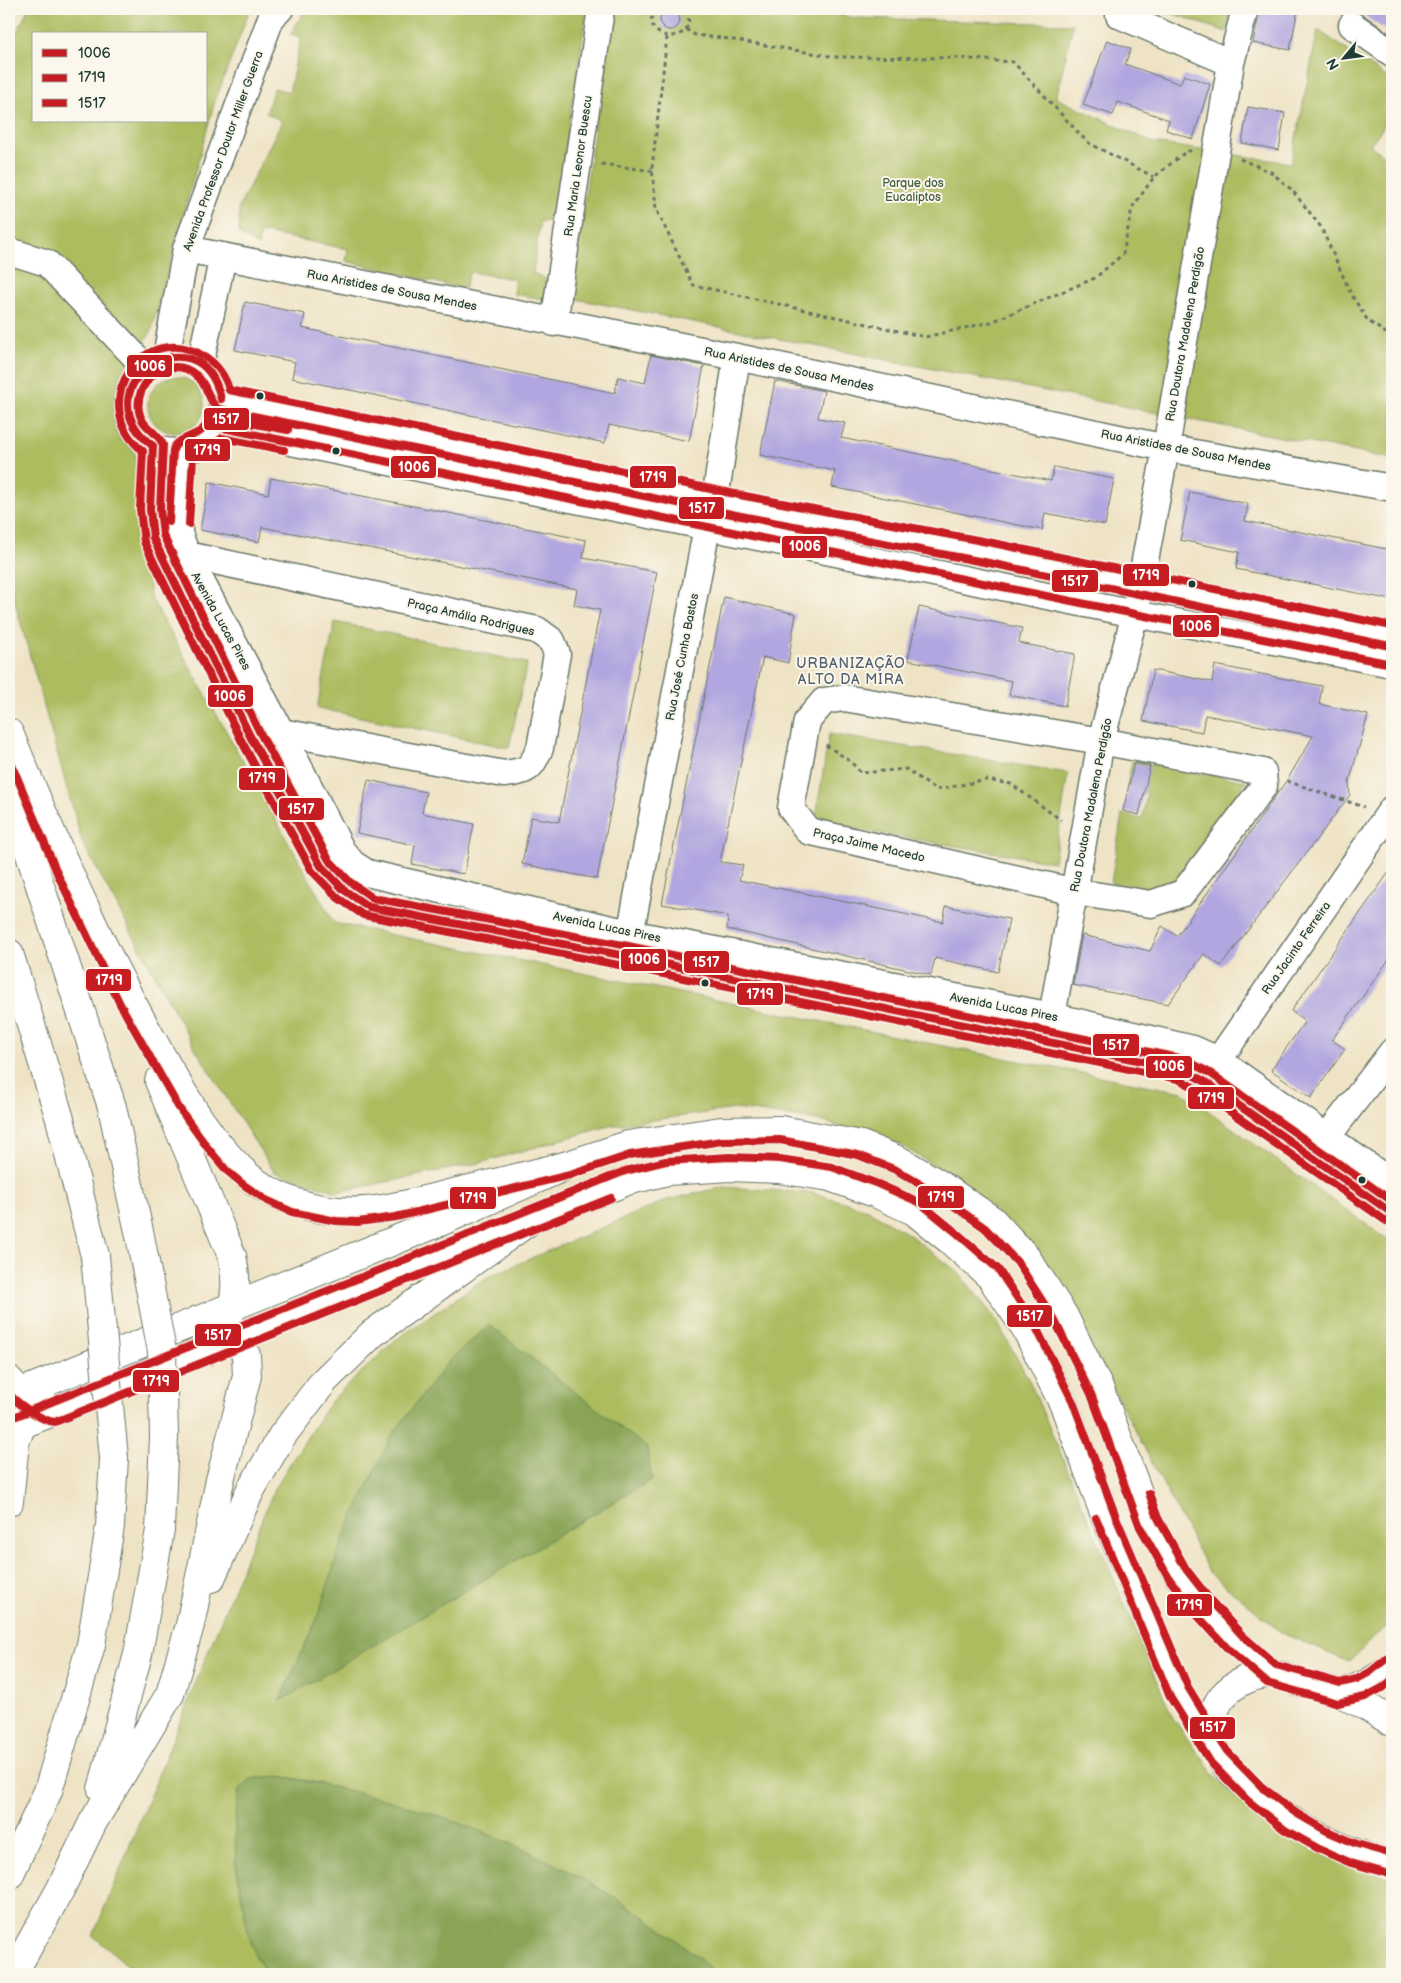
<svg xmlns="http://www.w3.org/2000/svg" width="1401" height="1983" font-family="'Balsamiq Sans',sans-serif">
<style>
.green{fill:#acbc5f;stroke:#667c4a;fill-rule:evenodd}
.forest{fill:#89a456;stroke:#547045}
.building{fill:#b1a6df}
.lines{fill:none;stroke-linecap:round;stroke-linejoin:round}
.minor-casing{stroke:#687767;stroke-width:29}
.major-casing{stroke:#687767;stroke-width:30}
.highway-casing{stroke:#687767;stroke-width:30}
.path{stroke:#687767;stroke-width:3;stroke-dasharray:4 4;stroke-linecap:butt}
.minor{stroke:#fff;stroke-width:26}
.major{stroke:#fff;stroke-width:28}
.highway{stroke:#fff;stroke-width:28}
.highway-bridge-casing{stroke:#687767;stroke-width:30;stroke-linecap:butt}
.highway-bridge{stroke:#fff;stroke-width:28}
.bus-1-casing{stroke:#fbf7ec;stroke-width:11}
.bus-2-casing{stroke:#fbf7ec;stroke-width:11}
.bus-3-casing{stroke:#fbf7ec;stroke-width:11}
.bus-1{stroke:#c61d23;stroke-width:8}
.bus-2{stroke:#c61d23;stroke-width:8}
.bus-3{stroke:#c61d23;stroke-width:8}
.bus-dot{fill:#1f3d34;stroke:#fbf7ec;stroke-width:2}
.labels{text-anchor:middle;stroke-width:4;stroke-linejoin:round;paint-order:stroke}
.street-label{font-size:12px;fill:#1f3d34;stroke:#fbf7ec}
.park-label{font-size:12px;fill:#425d3f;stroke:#fbf7ec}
.neighbourhood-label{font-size:14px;letter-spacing:1px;fill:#526270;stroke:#fbf7ec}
.line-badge{stroke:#fbf7ec;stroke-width:2}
.badge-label{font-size:14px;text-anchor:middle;font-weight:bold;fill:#fff}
</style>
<rect width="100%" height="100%" fill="#fbf7ec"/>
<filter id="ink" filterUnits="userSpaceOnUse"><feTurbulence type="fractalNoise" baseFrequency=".02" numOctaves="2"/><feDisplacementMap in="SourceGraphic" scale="10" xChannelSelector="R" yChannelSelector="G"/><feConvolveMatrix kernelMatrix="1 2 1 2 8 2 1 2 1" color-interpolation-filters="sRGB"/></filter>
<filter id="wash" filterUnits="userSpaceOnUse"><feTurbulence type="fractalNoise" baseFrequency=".0096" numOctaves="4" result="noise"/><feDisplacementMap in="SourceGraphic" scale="20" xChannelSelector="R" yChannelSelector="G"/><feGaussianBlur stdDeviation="1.12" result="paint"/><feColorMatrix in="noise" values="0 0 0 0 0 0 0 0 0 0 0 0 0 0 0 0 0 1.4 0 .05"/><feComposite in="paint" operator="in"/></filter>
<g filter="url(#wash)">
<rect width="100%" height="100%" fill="#efe3c5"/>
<!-- green -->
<path class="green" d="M28,9H250L214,104L151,332L121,375L113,407L136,456V490L150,596L334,923L998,1057L1182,1092L1377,1232L1392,1243V1621L1349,1662L1282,1633L1209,1572L1076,1317L1037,1254L975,1191L899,1144L818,1120L735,1109L609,1126L480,1163L337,1192L274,1172L193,1045L82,842L9,581V60L13,40ZM34,34H206V121H34Z
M306,9H587L554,222L540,221L533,273L548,280L544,299L514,294V279L470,272L464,289L346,261L348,249L260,232L258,246L239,234V207L282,121L266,113L274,88L289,92L301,37L290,34Z
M611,9H813L855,18L1073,24L1056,98L1153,143L1291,163L1318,30L1392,81V115L1370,145L1392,162V459L571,298Z
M1159,9H1231L1226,32Z
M148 405a28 28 0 1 1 56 0a28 28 0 1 1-56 0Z
M335,622L527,663L509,748L317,708Z
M829,734L1068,773L1054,862L815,823Z
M1132,761L1246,781L1180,878L1146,892L1111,883L1122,814L1142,819L1147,793L1127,787Z
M723,1187L813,1193L864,1208L911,1236L958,1272L995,1318L1030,1382L1173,1718L1219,1781L1279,1832L1331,1859L1392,1879V1974H717C618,1885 501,1831 372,1797C342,1790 311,1779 280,1777C270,1776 259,1778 250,1779L239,1790L235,1821L236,1864L248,1933L256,1957L267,1974H138L93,1936L275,1487L330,1402L394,1341L487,1277L667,1200ZM652,1479L280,1701L316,1621Z"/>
<!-- forest -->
<path class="forest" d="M489,1325L647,1448L652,1479L279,1702L316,1621L344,1536L392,1435L448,1362Z
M279,1776C440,1804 594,1864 717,1974H267L256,1957L248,1933L236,1864L235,1821L239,1790L250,1779Z"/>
<g id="blocks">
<!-- building -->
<path class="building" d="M1260,9H1298L1290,50L1253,43Z
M1351,9H1392V35L1361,13Z
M660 20a10 10 0 1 1 20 0a10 10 0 1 1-20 0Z
M1107,40L1131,49L1125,64L1180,84L1184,75L1210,84L1193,139L1166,130L1169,120L1118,102L1113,115L1083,105Z
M1248,107L1285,113L1279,150L1242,143Z
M245,302L305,314L302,328L615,393L618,377L645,383L651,355L704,366L689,441L609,425L605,443L292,378L295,362L235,350Z
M775,381L824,391L818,418L845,423L841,438L1051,481L1054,467L1114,479L1105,525L1045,513L1042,530L832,487L835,471L760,455Z
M271,478L586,540L583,558L657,572L597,879L522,864L531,817L559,822L600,610L574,605L577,589L262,527L259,542L200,530L209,482L268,494Z
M1190,492L1248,504L1245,521L1392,550V600L1236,569L1239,552L1180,540Z
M724,597L796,614L788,663L763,657L720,862L743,865L739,880L943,922L946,906L1009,919L998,972L935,958L931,975L727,929L728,916L662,904Z
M919,607L1022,628L1019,643L1075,654L1065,706L1009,695L1012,681L908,660Z
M1215,665L1322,686L1319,704L1368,715L1349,783L1350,795L1221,966L1204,954L1168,1004L1073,985L1082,935L1150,951L1162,926L1177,936L1289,777L1313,736L1205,715L1202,732L1143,721L1153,670L1212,682Z
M1134,763L1150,766L1139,815L1123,811Z
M368,780L426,792L422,813L474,824L464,874L412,864L415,845L357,833Z
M1392,868V955L1332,1040L1345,1049L1311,1098L1271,1070L1305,1021L1291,1011Z"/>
</g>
</g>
<g filter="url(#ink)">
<use href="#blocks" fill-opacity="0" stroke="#687767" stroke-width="1"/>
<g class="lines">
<!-- minor casing -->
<g class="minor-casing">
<path id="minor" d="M1119,15L1231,63
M1352,25L1392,53
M186,249L737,357L1166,448L1392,488
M9,251L47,263L146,368
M554,323L601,9
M166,357L186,249L271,18L280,9
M128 405a47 47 0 1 1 94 0a47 47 0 1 1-94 0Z
M200,365L223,256
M221,399L743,506L991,553L1392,636
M218,427L1135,614L1392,664
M153,446L150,509L153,538L250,736L321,866L344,890L369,907L626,956L1181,1069L1204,1081L1392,1213
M183,451L179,511V534L187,555L281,732L342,851L353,864L367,873L629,933L1052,1016L1193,1049L1218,1060L1392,1183
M187,555L537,630L552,641L557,654L540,748C530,770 528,771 504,774L281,732L269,733
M844,698L1101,741L1263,772L1264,786L1183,893L1151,904L1075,892L808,831L791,808L807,721L824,701Z
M627,951L707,527L715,499L737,357
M1047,1031L1052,1016L1101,741L1135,614L1166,448L1231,63L1245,9
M1209,1074L1392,809
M1317,1150L1392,1052"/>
</g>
<!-- major casing -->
<g class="major-casing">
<path id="major" d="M22,1392L440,1222L568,1165L628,1145L721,1131L781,1130L861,1145L900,1161L939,1184L992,1220L1026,1257L1064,1316L1100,1390L1149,1522L1178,1575L1203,1607L1235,1642L1271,1674
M30,1421L627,1181L668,1171L730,1167L778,1169L830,1177L875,1193L914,1211L951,1241L990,1276L1025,1327L1064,1405L1107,1521L1179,1692L1219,1757
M1340,1693C1361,1688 1375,1680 1392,1667
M1392,1722C1375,1712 1358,1700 1339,1693C1325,1688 1310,1685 1295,1681C1288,1678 1278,1674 1270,1674C1253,1674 1235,1683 1223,1696C1213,1708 1209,1727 1212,1742C1216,1758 1230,1770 1241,1781C1284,1822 1335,1850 1392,1864"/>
</g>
<!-- highway casing -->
<g class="highway-casing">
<path id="highway" d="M9,733C54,841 100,948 158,1050C184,1095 209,1141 248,1176C273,1197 305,1208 337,1211C375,1214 413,1203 449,1194C489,1185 528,1175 568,1165
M9,790L112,1107L140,1236
M9,953L60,1119L95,1256
M159,1081L232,1256C241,1296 232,1320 206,1351
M9,1380L21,1393L52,1412
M9,1502L15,1442L22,1425L45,1383
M211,1578L250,1491L282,1436L324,1381L372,1334L532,1219
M102,1789L138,1654L160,1530L164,1436
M9,1876L48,1791L91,1645L110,1526L114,1458
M13,1974L60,1890L93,1822L170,1694L190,1625L220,1480L247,1376L246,1355L236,1338L223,1327L213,1322L198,1320"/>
</g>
<!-- path -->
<path class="path" d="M654,9C638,44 702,46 686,9
M686,29L695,35L722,38L836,57L958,58L1013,62L1087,142L1154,177
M667,37L652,168L656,209L693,285L925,337L991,322L1095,278L1123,254L1132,208L1154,177L1187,151H1192
M1240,159L1271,172L1292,190L1321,227L1351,294L1368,321L1392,337
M601,164L653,171
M826,745L850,761L861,773L906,769L936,790L986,780L1011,784L1061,820
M1287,781L1364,807"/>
<!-- minor -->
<use href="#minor" class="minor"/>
<!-- major -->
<use href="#major" class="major"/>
<!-- highway -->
<use href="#highway" class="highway"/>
<!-- highway-bridge casing -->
<g class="highway-bridge-casing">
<path id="highway-bridge" d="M140,1236L162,1351L164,1436
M95,1256L114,1458"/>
</g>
<!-- highway-bridge -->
<use href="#highway-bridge" class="highway-bridge"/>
<!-- bus-1 casing -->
<g class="bus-1-casing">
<path id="bus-1" d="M218,427L1135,614L1392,664
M153,446L150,509L153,538L250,736L321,866L344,890L369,907L626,956L1181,1069L1204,1081L1392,1213
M153,446C76,387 200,306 221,399"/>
</g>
<!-- bus-2 casing -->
<g class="bus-2-casing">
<path id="bus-2" d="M189,524L193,458L208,450L222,438L284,450
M9,758L58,875L120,1004L179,1108L207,1147L227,1171L244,1185L266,1200L292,1212L336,1221L358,1222L396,1217L570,1175L630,1155L722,1141L780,1140L858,1155L896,1170L934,1192L985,1228L1018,1263L1055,1321L1091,1394L1140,1527L1170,1580L1196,1614L1228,1649L1267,1683L1338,1703L1365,1697L1382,1688L1392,1680
M1386,1221L1199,1090L1178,1079L624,966L363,915L338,898L312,871L241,740L144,542L140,509L143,451C84,404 145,317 205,357C217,364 226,377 229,390L745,496L993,543L1392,626
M9,1394C17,1403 43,1422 55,1422L611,1198
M1096,1518L1170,1697L1211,1763L1248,1801L1285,1830L1319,1849L1351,1863L1389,1874"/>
</g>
<!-- bus-3 casing -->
<g class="bus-3-casing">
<path id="bus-3" d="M169,522L173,450C176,439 193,437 202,430C207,425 210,419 217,417L288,430
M1390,646L989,563L741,516L219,409C209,405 208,384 196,375C170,353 134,380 139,411C142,429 158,431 163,445L160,509L163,535L259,731L329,860L350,882L373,898L628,946L1184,1059L1210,1073L1392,1201
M9,1419L625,1171L666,1161L729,1157L780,1159L832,1167L878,1184L919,1202L958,1234L998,1269L1034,1323L1073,1402L1116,1517L1188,1687L1227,1751L1262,1787L1296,1813L1327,1831L1357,1844L1392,1854
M1149,1493L1158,1518L1186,1569L1211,1601L1242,1635L1276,1665L1340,1683L1357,1679L1370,1672L1386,1659"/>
</g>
<!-- bus-1 -->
<use href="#bus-1" class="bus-1"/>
<!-- bus-2 -->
<use href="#bus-2" class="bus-2"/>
<!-- bus-3 -->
<use href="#bus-3" class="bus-3"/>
</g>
</g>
<!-- markers -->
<g class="bus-dot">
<circle cx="260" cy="396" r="4.5"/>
<circle cx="336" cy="451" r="4.5"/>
<circle cx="1192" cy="584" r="4.5"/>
<circle cx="705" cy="983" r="4.5"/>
<circle cx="1362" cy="1180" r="4.5"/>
</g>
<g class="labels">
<!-- street labels -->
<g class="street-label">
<text transform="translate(223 151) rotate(-70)" y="4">Avenida Professor Doutor Miller Guerra</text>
<text transform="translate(578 166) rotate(-82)" y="4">Rua Maria Leonor Buescu</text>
<text transform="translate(392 290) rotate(11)" y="4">Rua Aristides de Sousa Mendes</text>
<text transform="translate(1185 334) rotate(-80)" y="4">Rua Doutora Madalena Perdigão</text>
<text transform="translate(789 369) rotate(12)" y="4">Rua Aristides de Sousa Mendes</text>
<text transform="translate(1186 450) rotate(11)" y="4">Rua Aristides de Sousa Mendes</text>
<text transform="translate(471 617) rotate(13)" y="4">Praça Amália Rodrigues</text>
<text transform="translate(221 621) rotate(61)" y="4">Avenida Lucas Pires</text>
<text transform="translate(682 657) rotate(-79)" y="4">Rua José Cunha Bastos</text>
<text transform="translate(1091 805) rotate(-79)" y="4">Rua Doutora Madalena Perdigão</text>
<text transform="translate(869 845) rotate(13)" y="4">Praça Jaime Macedo</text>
<text transform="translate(607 927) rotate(12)" y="4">Avenida Lucas Pires</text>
<text transform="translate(1296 948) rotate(-55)" y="4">Rua Jacinto Ferreira</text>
<text transform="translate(1004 1007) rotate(11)" y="4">Avenida Lucas Pires</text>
</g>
<!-- park labels -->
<g class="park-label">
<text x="913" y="187">Parque dos<tspan x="913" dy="14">Eucaliptos</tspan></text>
</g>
<!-- neighbourhood labels -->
<g class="neighbourhood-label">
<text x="851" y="668">URBANIZAÇÃO<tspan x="851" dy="16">ALTO DA MIRA</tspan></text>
</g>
</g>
<g class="line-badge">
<rect x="126" y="354" width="47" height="24" rx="5" fill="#c61d23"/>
<rect x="203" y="407" width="47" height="24" rx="5" fill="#c61d23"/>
<rect x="184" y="438" width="47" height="24" rx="5" fill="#c61d23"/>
<rect x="390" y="455" width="47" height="24" rx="5" fill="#c61d23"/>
<rect x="629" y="465" width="48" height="24" rx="5" fill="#c61d23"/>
<rect x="678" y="496" width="47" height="24" rx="5" fill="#c61d23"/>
<rect x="781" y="535" width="47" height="24" rx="5" fill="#c61d23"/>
<rect x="1122" y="563" width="48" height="24" rx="5" fill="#c61d23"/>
<rect x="1051" y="569" width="48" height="24" rx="5" fill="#c61d23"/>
<rect x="1172" y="614" width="48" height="24" rx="5" fill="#c61d23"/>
<rect x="207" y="684" width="47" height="24" rx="5" fill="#c61d23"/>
<rect x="238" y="767" width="48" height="24" rx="5" fill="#c61d23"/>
<rect x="278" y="797" width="47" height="24" rx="5" fill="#c61d23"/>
<rect x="620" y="948" width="47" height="24" rx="5" fill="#c61d23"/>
<rect x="683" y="950" width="47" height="24" rx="5" fill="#c61d23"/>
<rect x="85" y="968" width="47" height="24" rx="5" fill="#c61d23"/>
<rect x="736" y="982" width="48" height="24" rx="5" fill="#c61d23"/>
<rect x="1092" y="1033" width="48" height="24" rx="5" fill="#c61d23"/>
<rect x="1145" y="1055" width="48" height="24" rx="5" fill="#c61d23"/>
<rect x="1187" y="1086" width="48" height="24" rx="5" fill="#c61d23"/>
<rect x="917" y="1185" width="48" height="24" rx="5" fill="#c61d23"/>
<rect x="449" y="1186" width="48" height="24" rx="5" fill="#c61d23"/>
<rect x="1006" y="1304" width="47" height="24" rx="5" fill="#c61d23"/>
<rect x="194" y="1323" width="48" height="24" rx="5" fill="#c61d23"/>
<rect x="132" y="1369" width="48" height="24" rx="5" fill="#c61d23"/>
<rect x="1166" y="1593" width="47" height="24" rx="5" fill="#c61d23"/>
<rect x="1189" y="1716" width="47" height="24" rx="5" fill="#c61d23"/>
</g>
<g class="badge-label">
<text x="150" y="371">1006</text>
<text x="226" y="424">1517</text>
<text x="207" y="455">1719</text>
<text x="414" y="472">1006</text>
<text x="653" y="482">1719</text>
<text x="702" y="513">1517</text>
<text x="805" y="551">1006</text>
<text x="1146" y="580">1719</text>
<text x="1075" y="586">1517</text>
<text x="1196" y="631">1006</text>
<text x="230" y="701">1006</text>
<text x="262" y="783">1719</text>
<text x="301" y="814">1517</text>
<text x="644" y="964">1006</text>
<text x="706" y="967">1517</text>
<text x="109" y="985">1719</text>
<text x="760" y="999">1719</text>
<text x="1116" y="1050">1517</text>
<text x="1169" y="1071">1006</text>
<text x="1211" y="1103">1719</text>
<text x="941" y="1202">1719</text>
<text x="473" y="1203">1719</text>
<text x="1030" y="1321">1517</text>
<text x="218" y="1340">1517</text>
<text x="156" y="1386">1719</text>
<text x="1189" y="1610">1719</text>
<text x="1213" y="1732">1517</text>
</g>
<!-- margin -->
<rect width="1401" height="1983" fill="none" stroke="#fbf7ec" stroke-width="30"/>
<!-- legend -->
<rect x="32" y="32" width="175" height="90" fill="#fbf7ec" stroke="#a3ada2"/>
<rect x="42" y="49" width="25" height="8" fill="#c61d23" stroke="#a3ada2"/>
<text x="78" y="58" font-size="15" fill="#1f3d34">1006</text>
<rect x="42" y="74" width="25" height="8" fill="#c61d23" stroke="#a3ada2"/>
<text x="78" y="82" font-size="15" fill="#1f3d34">1719</text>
<rect x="42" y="99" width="25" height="8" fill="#c61d23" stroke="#a3ada2"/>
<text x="78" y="108" font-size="15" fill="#1f3d34">1517</text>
<!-- north arrow -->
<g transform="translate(1344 58) rotate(241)" stroke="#fbf7ec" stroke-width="4" paint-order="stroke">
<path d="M0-4L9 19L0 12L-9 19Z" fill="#1f3d34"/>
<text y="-8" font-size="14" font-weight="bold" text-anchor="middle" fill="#1f3d34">N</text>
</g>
</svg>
